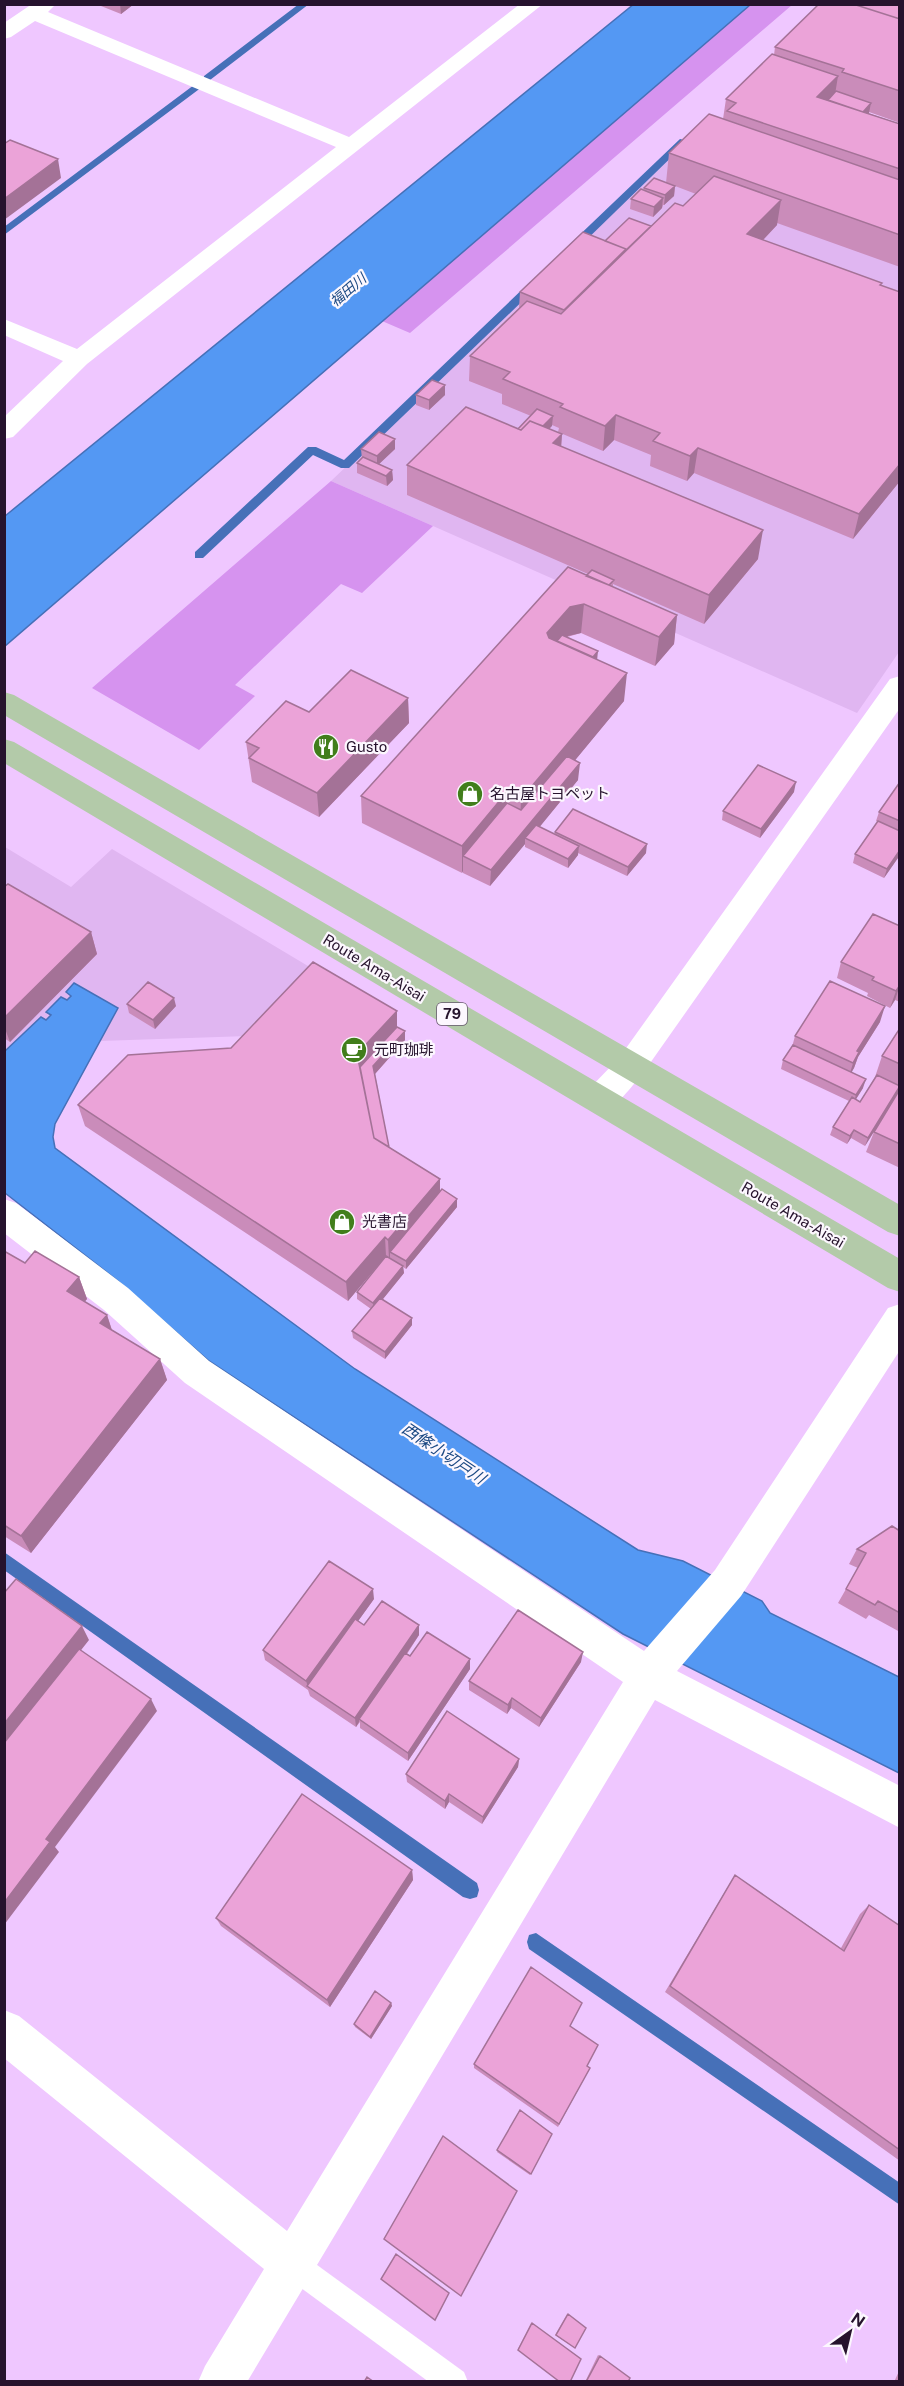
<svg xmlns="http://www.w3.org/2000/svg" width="904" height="2386" font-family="'Public Sans','Noto Sans JP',sans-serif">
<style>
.built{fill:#e0b6f1}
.green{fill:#d693ef}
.water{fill:#5498f3;stroke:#4670b8;stroke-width:1.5}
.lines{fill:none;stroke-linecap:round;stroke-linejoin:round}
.stream{fill:#4670b8;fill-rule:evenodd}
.lane{fill:#fff;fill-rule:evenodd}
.street{fill:#fff;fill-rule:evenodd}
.primary{fill:#b3caa9;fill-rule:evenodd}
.wall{fill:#ca8cba}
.shaded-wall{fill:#a47297}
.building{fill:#eba3d8;stroke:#a47297;stroke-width:1.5}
.labels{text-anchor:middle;stroke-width:4.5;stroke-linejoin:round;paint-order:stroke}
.far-water-label{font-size:14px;font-style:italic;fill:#1c4983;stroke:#fcf7fe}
.shield{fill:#fcf7fe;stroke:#66576c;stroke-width:1.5}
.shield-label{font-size:14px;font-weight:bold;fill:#26132d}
.poi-label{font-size:15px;fill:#26132d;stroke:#fcf7fe;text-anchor:start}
.street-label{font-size:15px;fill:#26132d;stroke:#fcf7fe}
.water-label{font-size:16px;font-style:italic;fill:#1c4983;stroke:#fcf7fe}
</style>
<rect width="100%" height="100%" fill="#efc7ff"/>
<!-- built -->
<path class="built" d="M692,136L899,206V652L857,713L331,481Z
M5,847L71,887L112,849L313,969L248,1036L100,1041L118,1008L66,993L72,996L67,1000L47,1012L51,1015L45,1020L41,1017L5,1051Z"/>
<!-- green -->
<path class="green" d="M750,5H792L410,333L382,321Z
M331,481L433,526L362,593L341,584L235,685L255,696L199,750L92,688Z"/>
<!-- water -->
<path class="water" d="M634,4L750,5L5,646V516Z
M74,983L118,1008L55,1124L53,1137L55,1148L355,1369L638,1550L683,1561L762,1601L770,1613L899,1677V1773L623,1634L209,1361L118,1281L5,1193V1051L41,1017L46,1020L51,1015L46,1012L61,997L67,1000L71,996L66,992Z"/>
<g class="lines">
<!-- stream -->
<path class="stream" d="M299,4H309L210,80H204V76Z
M194,85L202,87L4,235V227Z
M680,139L688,141L577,249H569V245Z
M534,281L538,282V286L349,468H341L313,455L203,558H195V552L308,447H316L344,460L530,282Z
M4,1552L477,1883L479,1890L477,1897L470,1899L463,1897L4,1570Z
M536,1933L900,2183V2205L529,1949L527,1942L529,1935Z"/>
<!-- lane -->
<path class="lane" d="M292,2250L302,2254L464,2372L468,2382H429L282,2274L278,2264L282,2254Z"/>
<!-- street -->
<path class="street" d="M32,4H56L48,12L349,137L520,4H543L87,364L13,437L4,439V417L63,361L4,335V319L77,349L336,147L35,21L11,37L4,39V23Z
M900,676V708L641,1076C626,1092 611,1118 587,1109L582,1100L587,1091L619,1058L890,679Z
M4,1199L16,1203L128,1288L209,1361L644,1651L715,1570L888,1308L900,1304V1350L741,1596L677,1671L900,1786V1828L655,1700L247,2382H198L205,2366L264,2269L4,2058V2010L19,2016L287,2231L623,1682L185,1383L104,1310L4,1233Z"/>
<!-- primary -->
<path class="primary" d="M4,692L14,695L900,1205V1236L888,1232L4,715Z
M4,739L14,742L900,1259V1292L888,1288L4,763Z"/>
</g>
<!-- wall -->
<path class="wall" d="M96,4H134L121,14Z
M900,4V123L869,112L868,113L900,124V267L777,223V225L763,240L882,283L881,286L900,292V481L853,539L694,473L687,481L650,466L651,455L614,440L603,451L558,432L559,428L552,425L549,429L562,434L561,446L758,559L704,624L613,584V587L677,615L674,644L655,666L581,633L567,637L597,659L624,701L575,760L578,780L539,827L555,834V832L646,853L627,876L578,853V855L568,868L525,847V844L490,886L463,873V871L462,873L362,823L361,796L588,574L407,495V465L518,429L531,416L502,404V394L469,381L470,356L519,308L520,292L605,241L651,226L683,206L696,194L675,186L674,196L664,205H663L662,208L653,217L630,209L631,199L644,191V188L666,183L669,153L723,119L726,99L774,55L775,47Z
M445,385V395L429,410L416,405V395Z
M361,449H395L379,464L392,470L393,480L387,486L357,473V463L362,459Z
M408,698L409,723L319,817L252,782L246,742L309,712Z
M900,782V855L884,878L853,863L855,854L878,822L876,821L879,812Z
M794,792L760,838L722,820L723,811Z
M4,887L91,932L97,954L10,1042L4,1038Z
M900,926V1002L895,1000L890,1008L867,996L868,993L837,978L841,962Z
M127,1004L176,1006L155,1029L129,1013Z
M397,1011V1027L405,1040L375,1074L389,1147L440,1179V1192L457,1199V1207L406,1269L403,1267L404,1273L383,1299L412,1325L385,1359L353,1338L352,1331L371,1309L357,1299V1292L380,1263L348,1301L85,1126L78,1105L231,1048Z
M880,1022L858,1057L854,1068L851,1072L863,1088L856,1099L860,1102L875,1077L882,1056L900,1028V1089H898L897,1094L900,1089V1168L866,1152L874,1132L865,1146L851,1138L847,1144L830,1135L833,1127L849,1101L781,1069L783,1060L792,1047L795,1036Z
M4,1251L25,1263L79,1277L87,1299L84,1302L107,1315L112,1330L160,1359L167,1380L31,1553L4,1536Z
M900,1531V1632L869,1615L866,1619L838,1603L858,1568L849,1564L857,1549Z
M374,1599L358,1621L364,1625L419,1635L407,1654L410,1656L470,1669L408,1761L360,1728V1722L356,1727L310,1696L308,1690L265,1660L263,1650Z
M581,1662L539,1727L511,1708L507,1714L469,1690V1681Z
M519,1759L518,1767L482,1824L449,1802L445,1809L407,1782L406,1774Z
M412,1870L413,1880L330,2007L221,1926L216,1918Z
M735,1875L841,1948L860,1914L869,1905L900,1926V2161L665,1992Z
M391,2003L392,2006L371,2039L355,2027L354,2024Z
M570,2026L587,2066L590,2068L558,2127L474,2068V2064Z
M520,2110L552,2134L530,2175L497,2152Z
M567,2314H568L575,2348L555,2335Z
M531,2323L581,2359L560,2382L518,2349Z
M598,2355L600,2356L628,2382H585Z
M900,2369V2382H894Z"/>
<!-- shaded-wall -->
<path class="shaded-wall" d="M120,4H134L121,14Z
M838,76L834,101L821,114L817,97Z
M871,103L869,113L850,133L852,123Z
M58,159L61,178L4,220V199Z
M675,186L674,196L664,205L665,195Z
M663,198L662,208L653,217L654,207Z
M781,200L777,225L744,260L747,234Z
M626,249L625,267L563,328L564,310Z
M445,385V395L429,410V400Z
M616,415L614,440L603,451L605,426Z
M553,416L552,426L521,458L522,448Z
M562,434L560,464L553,443Z
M395,439V449L377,466V456Z
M698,448L694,473L687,481L690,456Z
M900,464V481L853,539L859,514Z
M392,470L393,480L387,486L386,476Z
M763,530L758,559L704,624L709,595Z
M584,604L581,633L568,636L550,656L547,633L570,607Z
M677,615L674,644L655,666L659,637Z
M598,651L597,661L581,670Z
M627,673L624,701L520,827L521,799Z
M408,698L409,723L319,817L317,793Z
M580,763L578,780L529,840L525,838V844L490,886L491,870Z
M796,782L794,792L760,838L761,829Z
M507,792L506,820L463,856V871L462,873V846Z
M647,844L646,853L627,876L628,867Z
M579,846L578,855L568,868V859Z
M900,850V855L884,878L887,869Z
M91,932L97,954L10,1042L4,1026V1018Z
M900,985L895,1000L890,1008L896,991Z
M174,998L176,1006L155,1029L153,1020Z
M885,1006L880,1022L858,1057L854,1068L848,1079L857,1051Z
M397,1011V1033L361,1074L357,1054Z
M405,1031V1040L374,1075L373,1066Z
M866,1079L863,1088L853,1104L856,1095Z
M900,1086L897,1094L865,1146L868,1138Z
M854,1130L851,1138L847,1144L850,1136Z
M440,1179V1199L390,1252V1258L389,1259L388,1240Z
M457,1199V1207L406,1269V1261Z
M385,1237L386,1256L348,1301L346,1282Z
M403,1266L404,1273L374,1310L373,1303Z
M79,1277L87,1299L75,1313L67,1291Z
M107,1315L114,1337L100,1323Z
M412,1318V1325L385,1359V1352Z
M160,1359L167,1380L31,1553L21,1536Z
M373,1589L374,1599L310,1688L308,1687L306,1681Z
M419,1625V1635L361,1721L359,1719V1722L356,1727L355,1718Z
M82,1626L89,1640L4,1748V1724Z
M583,1652L581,1662L539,1727L541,1718Z
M470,1659V1669L408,1761V1753Z
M512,1698L511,1708L507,1714L508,1705Z
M151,1699L157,1711L55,1847L59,1852L4,1925V1903L46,1839Z
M519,1759L518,1767L482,1824L483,1817Z
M449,1794V1802L445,1809V1801Z
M412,1870L413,1880L330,2007L327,2000Z
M391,2003L392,2006L371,2039L370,2037Z"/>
<!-- building -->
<path class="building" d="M819,4H853L900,19V91L842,72L844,69L775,47Z
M853,4H900V19Z
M772,54L838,76L817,97L900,124V169L727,111L736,103L726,99Z
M836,91L871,103L863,112L828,100Z
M709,114L900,180V235L669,153Z
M10,140L58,159L4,199V144Z
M714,176L781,200L747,234L882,283L880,285L900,292V464L859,514L698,448L690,456L653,441L660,433L616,415L605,426L560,407L563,404L503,379L510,372L470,356L527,301L561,314L675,203L683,206Z
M654,178L675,186L665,195L644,188Z
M641,189L663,198L654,207L631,199Z
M629,218L651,226L626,250V249L605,241Z
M583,232L626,249L564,310L520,292Z
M432,380L445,385L429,400L416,395Z
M466,407L521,430L530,421L562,434L553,443L763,530L709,595L407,465Z
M537,409L553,416L543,426L530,421L521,430L518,429Z
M379,432L395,439L377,456L361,449Z
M363,457L392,470L386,476L357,463Z
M568,567L677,615L659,637L584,604L570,607L547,633L549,638L627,673L521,799L507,792L462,846L361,796Z
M592,570L614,580L609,585L586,576Z
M562,635L598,651L593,657L557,641Z
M351,670L408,698L317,793L249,758L259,748L246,742L286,701L309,712Z
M567,756L580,763L491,870L463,856L507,803L521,810Z
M758,765L796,782L761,829L723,811Z
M900,782V821L879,812Z
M573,809L647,844L628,867L555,832Z
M878,821L900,831V850L887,869L855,854Z
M536,825L579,846L568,859L525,838Z
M8,884L91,932L4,1018V887Z
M873,914L900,926V985L896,991L872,980L874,977L841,962Z
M313,962L397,1011L357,1054L374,1138L440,1179L388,1240L385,1237L346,1282L78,1105L128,1055L231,1048Z
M830,981L885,1006L857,1051L859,1052L853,1063L795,1036Z
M148,982L174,998L153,1020L127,1004Z
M397,1027L405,1031L373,1066L389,1147L374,1138L360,1067Z
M900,1028V1064L882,1056Z
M793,1045L866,1079L856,1095L783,1060Z
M877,1075L900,1086L868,1138L854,1130L850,1136L833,1127L852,1097L860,1102Z
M900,1089V1144L874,1132Z
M442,1189L457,1199L406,1261L390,1252Z
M4,1251L25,1263L35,1251L79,1277L67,1291L107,1315L100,1323L160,1359L21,1536L4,1525Z
M386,1256L403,1266L373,1303L357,1292Z
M380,1298L412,1318L385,1352L352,1331Z
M892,1526L900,1531V1613L878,1601L875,1605L846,1589L866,1553L857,1549Z
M329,1561L373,1589L306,1681L263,1650Z
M16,1579L82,1626L4,1724V1593Z
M382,1601L419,1625L355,1718L307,1686L355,1619L364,1625Z
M518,1610L583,1652L541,1718L512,1698L508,1705L469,1681Z
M427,1632L470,1659L408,1753L359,1719L405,1653L410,1656Z
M79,1649L151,1699L46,1839L50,1842L4,1903V1743Z
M447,1711L519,1759L483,1817L449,1794L445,1801L406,1774Z
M302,1794L412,1870L327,2000L216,1918Z
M735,1875L844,1951L869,1905L900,1926V2150L670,1986Z
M531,1967L582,2003L570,2026L598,2045L587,2066L590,2068L559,2124L474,2064Z
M375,1991L391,2003L370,2037L354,2024Z
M520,2110L552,2134L531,2174L497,2150Z
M443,2136L517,2191L461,2296L384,2239Z
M396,2254L449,2293L435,2320L381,2279Z
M568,2314L586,2328L575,2348L556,2335Z
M532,2323L581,2359L570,2382H560L518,2350Z
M600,2356L630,2378L628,2382H586Z
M367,2377L374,2382H364Z"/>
<!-- icons -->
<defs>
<g id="restaurant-disc" transform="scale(1.35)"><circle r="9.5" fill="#417e1b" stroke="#fcf7fe"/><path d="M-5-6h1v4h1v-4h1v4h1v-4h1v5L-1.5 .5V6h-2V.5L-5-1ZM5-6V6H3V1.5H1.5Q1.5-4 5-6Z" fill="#fff"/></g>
<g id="shop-disc" transform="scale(1.35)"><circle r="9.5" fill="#417e1b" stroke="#fcf7fe"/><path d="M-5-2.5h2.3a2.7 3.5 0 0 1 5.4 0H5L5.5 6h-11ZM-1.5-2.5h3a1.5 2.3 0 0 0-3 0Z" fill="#fff"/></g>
<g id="cafe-disc" transform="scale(1.35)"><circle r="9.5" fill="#417e1b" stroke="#fcf7fe"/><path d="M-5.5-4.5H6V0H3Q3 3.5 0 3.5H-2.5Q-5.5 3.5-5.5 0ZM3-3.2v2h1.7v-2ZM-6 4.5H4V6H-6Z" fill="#fff"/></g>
</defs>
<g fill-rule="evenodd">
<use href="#restaurant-disc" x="326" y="747"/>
<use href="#shop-disc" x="470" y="794"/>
<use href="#cafe-disc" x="354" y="1050"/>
<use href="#shop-disc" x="342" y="1222"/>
</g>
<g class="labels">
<!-- far-water labels -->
<g class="far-water-label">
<text transform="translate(348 290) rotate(-40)" y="5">福田川</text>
</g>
<!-- shield labels -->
<rect class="shield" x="437" y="1003" width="30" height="22" rx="4.5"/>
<g class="shield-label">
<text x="452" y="1019">79</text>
</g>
<!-- poi labels -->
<g class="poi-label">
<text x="346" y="752">Gusto</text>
<text x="490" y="799">名古屋トヨペット</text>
<text x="374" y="1055">元町珈琲</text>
<text x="362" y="1227">光書店</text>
</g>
<!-- street labels -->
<g class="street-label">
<text transform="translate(374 968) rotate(31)" y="5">Route Ama-Aisai</text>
<text transform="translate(793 1215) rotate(30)" y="5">Route Ama-Aisai</text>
</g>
<!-- water labels -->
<g class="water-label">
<text transform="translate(444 1453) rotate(34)" y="6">西條小切戸川</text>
</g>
</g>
<!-- border -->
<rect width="904" height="2386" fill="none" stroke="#26132d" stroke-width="12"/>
<!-- north arrow -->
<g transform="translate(850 2332) rotate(34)" stroke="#fcf7fe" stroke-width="4.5" paint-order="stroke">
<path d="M0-4.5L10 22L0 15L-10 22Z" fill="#26132d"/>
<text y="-9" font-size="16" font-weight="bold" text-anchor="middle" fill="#26132d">N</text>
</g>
</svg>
